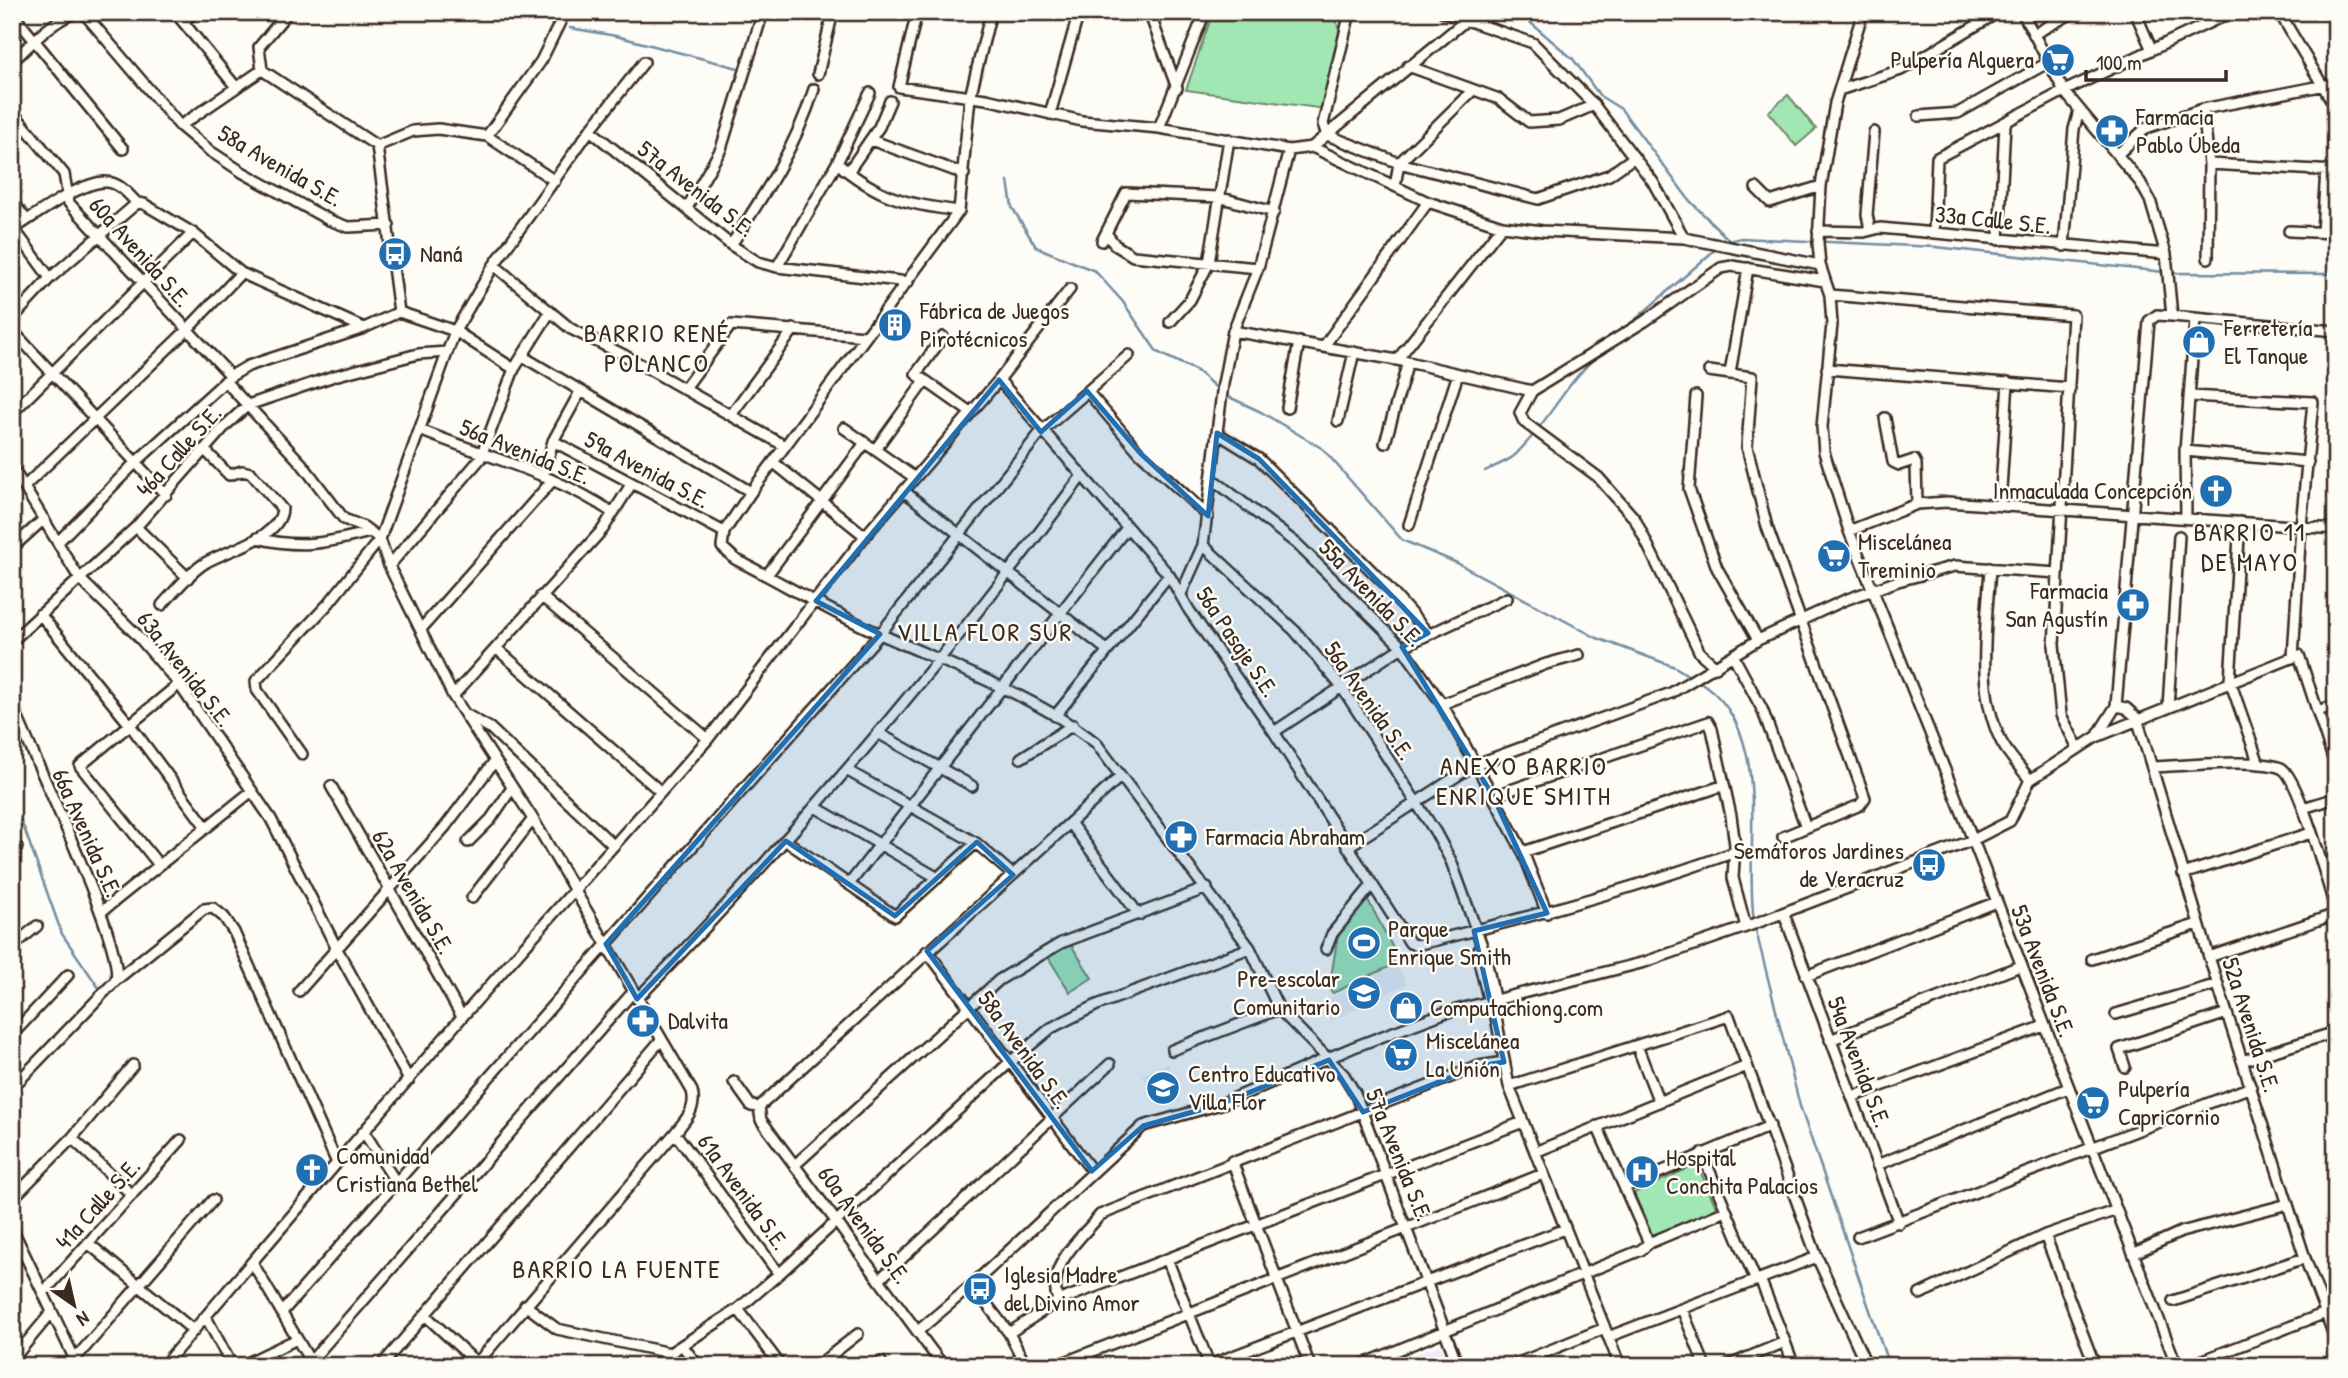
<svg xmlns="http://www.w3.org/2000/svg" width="2348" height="1378" font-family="'Patrick Hand',sans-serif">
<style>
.built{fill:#edeef7}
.green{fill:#a0e7b4;stroke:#6e8869;stroke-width:2}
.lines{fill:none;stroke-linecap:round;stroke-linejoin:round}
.stream{stroke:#738da1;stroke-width:2.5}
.minor-casing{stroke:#3b2a1e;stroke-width:14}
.minor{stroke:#fdfcf7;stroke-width:9}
.marked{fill:#1f6fb2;fill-opacity:0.2;stroke:#1f6fb2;stroke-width:5;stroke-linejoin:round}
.labels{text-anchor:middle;stroke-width:5;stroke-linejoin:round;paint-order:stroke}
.poi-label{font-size:24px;fill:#3b2a1e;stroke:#fdfcf7;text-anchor:start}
.street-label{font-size:24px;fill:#3b2a1e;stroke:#fdfcf7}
.neighbourhood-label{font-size:26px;letter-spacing:2px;fill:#3b2a1e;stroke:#fdfcf7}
</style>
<rect width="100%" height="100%" fill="#fdfcf7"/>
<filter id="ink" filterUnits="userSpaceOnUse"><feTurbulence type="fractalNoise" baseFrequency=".0143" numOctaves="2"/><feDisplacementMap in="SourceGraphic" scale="14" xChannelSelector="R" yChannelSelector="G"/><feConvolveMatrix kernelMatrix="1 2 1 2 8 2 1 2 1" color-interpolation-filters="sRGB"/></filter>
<g filter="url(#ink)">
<!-- built -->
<path class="built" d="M1397,965L1407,984L1331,1021L1322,1002Z
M1168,1063L1181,1101L1161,1107L1142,1075Z
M1440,1344L1449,1366H1387Z"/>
<!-- green -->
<path class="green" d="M1213,12H1330C1352,30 1331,85 1325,109L1186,90Z
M1788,95L1816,129L1796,146L1768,112Z
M1367,898L1395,952L1393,965L1333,993L1329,989L1338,935Z
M1070,943L1092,978L1070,992L1048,957Z
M1697,1164L1717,1209L1653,1237L1634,1193Z"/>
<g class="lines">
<!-- stream -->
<path class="stream" d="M520,12L554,23
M1518,12L1573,59L1600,96L1621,109L1690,201L1728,239
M570,28L616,36L738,68
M2336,60V97
M1008,181L1012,207L1036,247L1095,271L1123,302L1157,352L1197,371L1220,391
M1724,242L1741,238L1936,247L2164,272
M2171,273L2336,274
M1628,326L1718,247
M1225,395L1261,412L1323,449L1402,540L1457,563L1597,638L1675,667L1691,677
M1485,471C1495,466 1507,462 1515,455C1546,426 1564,385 1596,357
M1697,680C1777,728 1743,845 1754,921
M12,807L24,828L62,934L99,988V995
M1755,927L1800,1106L1889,1366"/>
<!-- minor casing -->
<g class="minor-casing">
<path id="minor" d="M83,12L180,126L210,151L242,172L329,220L348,227L389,225
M175,12L236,87
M288,12L259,47L262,70L377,146L399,312
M917,12L899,87L986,99L1082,121L1159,128L1289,150L1312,147L1476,12
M991,12L970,97L959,211L751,492L724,532L722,547L735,559C784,584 832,613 882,635C950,665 1038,697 1096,743L1250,948L1279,1009L1344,1075L1355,1093L1458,1366
M1149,12L1177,88
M1350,12L1323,124L1327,135L1399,163L1538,199L1609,175L1633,158
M1443,12L1533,43L1594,105L1653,182L1684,238
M1863,12L1835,103L1821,186L1818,243L1820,265L1830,295L1832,324L1822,427L1824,452L1849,531L1973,840L2177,1366
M2022,12L2064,91L2140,182L2150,200L2166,254L2172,316
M2135,12L2151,48
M2279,12L2336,108
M12,13L123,149
M184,22L193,12
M2034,34L2074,12
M12,62C30,45 54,18 79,12
M1408,66L1499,99L1529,122L1559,120L1594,105
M818,74L833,12
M1839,90L1901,70L1999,12
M2203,109L2209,164L2208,258
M12,111L64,174L69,203L231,376
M1050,114L1079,12
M1919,116L1958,113L2049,62
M180,126L262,70
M1159,128L1205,12
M590,130L731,245L758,262L777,267L908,282
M487,136L541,61L565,12
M871,140L964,174
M377,146L413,131L438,129L487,136L555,181
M1312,147L1428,202L1502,226L1543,231L1684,238L1820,265
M2118,154L2146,128L2203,109L2336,83
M837,163C879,198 905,204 959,211
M2209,164L2336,171
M848,172L879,127L890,101
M1395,186L1399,163L1473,90
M1756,188L1770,202L1821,186
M12,202L23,215L22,221L14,229L50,278
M137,203L144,204L193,233L241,273L364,328
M687,208L721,149L763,12
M1870,229L1867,215L1874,132
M12,230C33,217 81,181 106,182C119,182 129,195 137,203
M1818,231L1864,232L1880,228L2166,254
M2289,231L2336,233
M2322,232L2326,170
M1106,233L1115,245L1133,256L1258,268
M1934,233L1937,158L2064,91L2232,12
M1999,240L2005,124
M1102,241L1126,193L1218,197L1274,212
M731,245C764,195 796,147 814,89
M2064,246L2074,129L2079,111
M494,265L571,329L624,355L785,446
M777,267L837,163L870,93
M1830,295L2073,315L2054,645L2061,715L2078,748
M12,319L50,278L137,203
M1170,322L1190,300L1209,263L1229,139
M12,330L166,495
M1233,331L1408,362L1532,391
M943,337L916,374L970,412
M1324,346L1428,202
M522,356L751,492
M1397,360L1502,226
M1827,369L2070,388
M1709,371L1752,377L1747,447L1767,527L1865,798L1860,805L1783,837
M1730,373L1748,268
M999,380L1169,575L1189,610L1274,732L1410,943L1416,945C1524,919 1630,890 1735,852
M225,381L302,464L344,519L364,527L380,539L389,566L453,696L533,819L692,1091C697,1109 686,1119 675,1133L477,1363
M685,388L731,325L866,336
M1087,391L1140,453L1208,516
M1696,396L1689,489L1717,568L1758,640
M2189,396L2313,402L2301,526L2293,657
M1287,408L1299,342
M12,413L193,233
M731,415L794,329
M1885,418L1893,462L1899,465L1914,460L1916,464L1917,504
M1338,421L1354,352
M844,428L915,478
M420,430C483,456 557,474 613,513
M1217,433L1259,459L1384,583L1428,633
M553,441L724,532
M1385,443L1408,362
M875,450L924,382
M2185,451L2308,462
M773,462L865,536
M12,467L79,578L137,635L179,684L271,819L338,951L409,1080
M543,477L553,441L580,392
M1211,478L1297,544L1402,647L1442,704L1493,796L1523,852L1547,913
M25,486L186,331L241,273
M905,492L1107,650
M2000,504L2008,382
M2186,517L2185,451L2195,319
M2240,522L2230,681L2259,764
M1409,525L1458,374
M136,527L188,578
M1849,531L1917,504L1947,502L2336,529
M257,538C300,549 328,543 370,532
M58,542L135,463L231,376L248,366L364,328L399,312L455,331L514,369
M1203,545L1295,631L1341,686L1436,833L1451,861L1485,954L1495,1003
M12,548L44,519
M389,566L480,459L514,369L550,312
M1990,568C1987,625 1975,688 2001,741C2008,755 2021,768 2030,780
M767,575L865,443
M1181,594L1203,545L1223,384L1233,331L1258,268L1289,150
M541,596L708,739
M162,605C175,591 189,573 205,563C226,550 280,539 282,509L251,473L242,471L229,475L205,450
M40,614L130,725L206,827
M421,629L552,481
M12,641L136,527L225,426L248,405L334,376L418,354L447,352
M496,648L661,792
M1734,657L1762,709L1806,827
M1716,667L1700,653L1635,519L1598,477L1524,422L1520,413L1532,391L1645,321L1721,268L1732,266L1825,281
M453,696L603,529L632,483
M12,703C30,753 125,943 116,980
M1442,704L1546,664L1579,655
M2116,706L2126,708L2137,718L2209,957L2305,1258L2336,1341
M2168,707L2179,536
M2317,711L2336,705
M465,714L490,728L613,845
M1055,716L1169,575
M1274,732L1402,647L1507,598
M878,733L972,786
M2099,733L2116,706L2149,321L2157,315L2172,316L2336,331
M302,754L257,690L256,681L329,603L380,539L455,331L494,265L590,130L644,62
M1021,758L1073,725
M2153,767C2184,766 2254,758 2281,768C2298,775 2329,888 2336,911
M848,771L976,843L1013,875
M331,786L462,1017
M1493,796L1708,722L1712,729L1731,816L1735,845L1733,878L1746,927
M815,807L938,878
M2303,808L2336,798
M1071,824L1139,915
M786,841L895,916L976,843
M468,842L491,819L512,788
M1349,846L1474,765L1671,693L1758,640L1845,600L1898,581L1955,566L2058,573
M12,852L17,847
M1523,852L1722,786
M159,865L80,766L179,684
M2183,874L2311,833
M850,883L1126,529
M472,898L533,819
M101,912L252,791
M1784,914L1899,1223
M1480,946L1478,957L1489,1002L1494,1007L1509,1086L1620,1366
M12,947L37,926
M1326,949L1332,934L1372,885
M927,951L1092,1171
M2209,957L2336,914
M2092,959L2198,924
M1806,976L1997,902
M299,991L445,827L494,762
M637,999C797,835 944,661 1081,477
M2116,1014L2218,984
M12,1035L68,975
M1830,1040L2020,966
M1637,1046L1659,1102
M1172,1050L1279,1009
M2242,1061L2336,1032
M2125,1067L2119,1049L2227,1013
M734,1082L751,1106L759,1107
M1509,1086L1729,1016L1817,1257L1867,1366
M12,1088L116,980L204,909L213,908L224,917L234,932L337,1163
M1852,1097L2044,1026
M759,1107L1121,776
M759,1107L761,1120L943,1366
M1597,1126L1649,1243
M364,1132L397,1184
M675,1133L779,1274
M72,1138L132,1195
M1535,1152L1747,1066
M1702,1153L1756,1281
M1232,1161L1310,1366
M796,1164L999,980L1061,943L1207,888
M1877,1165L2068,1088
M1625,1187L1770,1126
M12,1199L72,1138L133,1065
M12,1228L78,1366
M2045,1235L2095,1366
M1858,1237L2251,1087
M88,1243L194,1331
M2139,1251L2181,1232L2288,1204
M1167,1259L1210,1366
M252,1262L313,1366
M880,1279L1110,1064
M972,1285L1009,1333L1026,1366
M43,1293L181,1140
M1920,1294L2045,1235L2117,1210
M1058,1301C1046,1265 1079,1241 1100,1215L1479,1066L1504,1062
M2173,1301L2305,1258
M525,1305L557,1329L670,1353
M738,1309L781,1366
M1682,1309L1705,1366
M283,1311L880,634L1041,432L1129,355
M425,1315L480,1366
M206,1317L232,1366
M918,1331L972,1285L1143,1126L1221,1104L1354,1047L1444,1013L1645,962L1746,927L1973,840L2010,821L2030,780L2096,737L2299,655L2336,768
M1009,1333L1058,1301L1523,1122
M1608,1337L1817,1257
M1785,1342L1794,1366
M682,1345L698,1366
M670,1353L738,1309L779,1274L1009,1063L1051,1028L1097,1005L1250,948
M75,1359L213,1200
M12,1360L52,1312
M310,1362L633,992
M163,1366L462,1017L708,739L865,536L999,380L1070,289
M241,1366L297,1339
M381,1366L661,1040
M665,1366L670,1353
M817,1366L858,1334
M876,1366L881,1362
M1055,1366L1543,1174
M1207,1366L1565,1229
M1359,1366L1641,1250L1649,1243L1726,1211
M1511,1366L1605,1328
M1727,1366L1785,1342L1760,1279
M2188,1366L2336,1309"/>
</g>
<!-- minor -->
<use href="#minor" class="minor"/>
</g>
</g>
<!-- marked area -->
<path class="marked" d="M999,380L1041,432L1087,391L1140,453L1208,516L1217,433L1259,459L1428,633L1402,647L1493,796L1547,913L1474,931L1504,1062L1479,1066L1363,1112L1329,1060L1221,1104L1143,1126L1092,1171L927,951L1013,875L977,842L895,916L786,841L637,999L606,944L880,634L816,601Z"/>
<!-- icons -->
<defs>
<g id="supermarket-disc" transform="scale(1.75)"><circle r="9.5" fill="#1f6fb2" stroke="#fdfcf7"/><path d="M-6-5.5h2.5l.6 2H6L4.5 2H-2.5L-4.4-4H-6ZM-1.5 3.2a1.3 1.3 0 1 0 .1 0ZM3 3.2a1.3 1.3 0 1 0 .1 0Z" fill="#fff"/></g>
<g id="pharmacy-disc" transform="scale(1.75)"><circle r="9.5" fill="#1f6fb2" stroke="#fdfcf7"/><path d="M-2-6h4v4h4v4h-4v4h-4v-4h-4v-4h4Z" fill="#fff"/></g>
<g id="bus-disc" transform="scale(1.75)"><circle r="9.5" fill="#1f6fb2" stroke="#fdfcf7"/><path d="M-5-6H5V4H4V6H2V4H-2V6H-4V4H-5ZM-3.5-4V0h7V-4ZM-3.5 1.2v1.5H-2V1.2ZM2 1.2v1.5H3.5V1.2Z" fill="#fff"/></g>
<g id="building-disc" transform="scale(1.75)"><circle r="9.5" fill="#1f6fb2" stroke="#fdfcf7"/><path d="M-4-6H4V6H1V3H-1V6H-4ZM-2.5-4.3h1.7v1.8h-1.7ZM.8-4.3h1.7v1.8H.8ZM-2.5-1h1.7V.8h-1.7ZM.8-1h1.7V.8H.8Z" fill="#fff"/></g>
<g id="shop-disc" transform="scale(1.75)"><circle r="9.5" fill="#1f6fb2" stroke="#fdfcf7"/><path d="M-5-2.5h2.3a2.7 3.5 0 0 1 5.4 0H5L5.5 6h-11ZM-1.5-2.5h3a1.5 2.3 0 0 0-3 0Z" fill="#fff"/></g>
<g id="church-disc" transform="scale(1.75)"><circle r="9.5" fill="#1f6fb2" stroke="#fdfcf7"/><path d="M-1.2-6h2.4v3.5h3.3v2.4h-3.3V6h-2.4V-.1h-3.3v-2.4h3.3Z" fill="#fff"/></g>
<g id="stadium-disc" transform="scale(1.75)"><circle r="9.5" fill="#1f6fb2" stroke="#fdfcf7"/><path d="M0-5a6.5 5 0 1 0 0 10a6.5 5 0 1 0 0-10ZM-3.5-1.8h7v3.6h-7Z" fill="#fff"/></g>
<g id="school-disc" transform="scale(1.75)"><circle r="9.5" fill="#1f6fb2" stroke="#fdfcf7"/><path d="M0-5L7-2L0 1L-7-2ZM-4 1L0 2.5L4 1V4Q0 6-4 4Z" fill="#fff"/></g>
<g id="hospital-disc" transform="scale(1.75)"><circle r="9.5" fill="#1f6fb2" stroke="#fdfcf7"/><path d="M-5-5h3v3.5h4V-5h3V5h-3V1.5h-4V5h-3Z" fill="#fff"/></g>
</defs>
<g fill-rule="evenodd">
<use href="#supermarket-disc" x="2058" y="60"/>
<use href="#pharmacy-disc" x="2112" y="131"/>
<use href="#bus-disc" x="395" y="254"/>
<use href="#building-disc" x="895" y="325"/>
<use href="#shop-disc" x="2199" y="342"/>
<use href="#church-disc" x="2216" y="491"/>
<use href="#supermarket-disc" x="1834" y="556"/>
<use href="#pharmacy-disc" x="2133" y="605"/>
<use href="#pharmacy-disc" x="1181" y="837"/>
<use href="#bus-disc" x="1929" y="865"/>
<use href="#stadium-disc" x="1364" y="943"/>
<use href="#school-disc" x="1364" y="993"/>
<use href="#shop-disc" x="1406" y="1008"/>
<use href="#pharmacy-disc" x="643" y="1021"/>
<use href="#supermarket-disc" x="1401" y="1055"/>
<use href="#school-disc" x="1163" y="1088"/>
<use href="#supermarket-disc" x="2093" y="1103"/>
<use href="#church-disc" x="312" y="1170"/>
<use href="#hospital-disc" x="1642" y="1172"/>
<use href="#bus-disc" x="980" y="1289"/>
</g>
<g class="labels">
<!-- poi labels -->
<g class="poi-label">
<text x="2034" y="68" text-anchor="end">Pulpería Alguera</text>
<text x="2136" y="125">Farmacia<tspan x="2136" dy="28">Pablo Úbeda</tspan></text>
<text x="420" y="262">Naná</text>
<text x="920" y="319">Fábrica de Juegos<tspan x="920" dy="28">Pirotécnicos</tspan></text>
<text x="2224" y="336">Ferretería<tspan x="2224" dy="28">El Tanque</tspan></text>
<text x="2192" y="499" text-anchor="end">Inmaculada Concepción</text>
<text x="1858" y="550">Miscelánea<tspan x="1858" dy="28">Treminio</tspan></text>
<text x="2108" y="599" text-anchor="end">Farmacia<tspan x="2108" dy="28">San Agustín</tspan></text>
<text x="1206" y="845">Farmacia Abraham</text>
<text x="1904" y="859" text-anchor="end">Semáforos Jardines<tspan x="1904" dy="28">de Veracruz</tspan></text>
<text x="1388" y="937">Parque<tspan x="1388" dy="28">Enrique Smith</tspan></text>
<text x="1340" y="987" text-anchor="end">Pre-escolar<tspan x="1340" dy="28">Comunitario</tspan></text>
<text x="1430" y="1016">Computachiong.com</text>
<text x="668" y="1029">Dalvita</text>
<text x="1426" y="1049">Miscelánea<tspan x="1426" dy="28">La Unión</tspan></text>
<text x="1188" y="1082">Centro Educativo<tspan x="1188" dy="28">Villa Flor</tspan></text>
<text x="2118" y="1097">Pulpería<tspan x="2118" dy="28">Capricornio</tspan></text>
<text x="336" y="1164">Comunidad<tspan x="336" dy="28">Cristiana Bethel</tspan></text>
<text x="1666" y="1166">Hospital<tspan x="1666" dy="28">Conchita Palacios</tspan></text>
<text x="1004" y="1283">Iglesia Madre<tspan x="1004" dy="28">del Divino Amor</tspan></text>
</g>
<!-- street labels -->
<g class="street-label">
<text transform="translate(280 166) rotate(30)" y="8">58a Avenida S.E.</text>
<text transform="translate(696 189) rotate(38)" y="8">57a Avenida S.E.</text>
<text transform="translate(1993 220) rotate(6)" y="8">33a Calle S.E.</text>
<text transform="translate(140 252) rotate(48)" y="8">60a Avenida S.E.</text>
<text transform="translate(179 451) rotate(-48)" y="8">46a Calle S.E.</text>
<text transform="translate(525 452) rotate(22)" y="8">56a Avenida S.E.</text>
<text transform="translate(647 470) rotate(28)" y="8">59a Avenida S.E.</text>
<text transform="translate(1371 593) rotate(46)" y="8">55a Avenida S.E.</text>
<text transform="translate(1237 642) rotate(56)" y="8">56a Pasaje S.E.</text>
<text transform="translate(185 669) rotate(52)" y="8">63a Avenida S.E.</text>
<text transform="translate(1369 701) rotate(55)" y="8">56a Avenida S.E.</text>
<text transform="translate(87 833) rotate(66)" y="8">66a Avenida S.E.</text>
<text transform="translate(413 892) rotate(60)" y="8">62a Avenida S.E.</text>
<text transform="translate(2043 971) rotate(69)" y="8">53a Avenida S.E.</text>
<text transform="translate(2251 1025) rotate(72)" y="8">52a Avenida S.E.</text>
<text transform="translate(1024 1050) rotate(54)" y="8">58a Avenida S.E.</text>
<text transform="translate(1859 1062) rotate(69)" y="8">54a Avenida S.E.</text>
<text transform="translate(1399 1155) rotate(68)" y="8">57a Avenida S.E.</text>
<text transform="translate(743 1192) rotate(54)" y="8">61a Avenida S.E.</text>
<text transform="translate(98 1204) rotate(-48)" y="8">41a Calle S.E.</text>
<text transform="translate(864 1225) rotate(54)" y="8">60a Avenida S.E.</text>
</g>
<!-- neighbourhood labels -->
<g class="neighbourhood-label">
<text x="657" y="342">BARRIO RENÉ<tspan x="657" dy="30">POLANCO</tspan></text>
<text x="2250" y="541">BARRIO 11<tspan x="2250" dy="30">DE MAYO</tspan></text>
<text x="985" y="641">VILLA FLOR SUR</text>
<text x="1524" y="775">ANEXO BARRIO<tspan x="1524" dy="30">ENRIQUE SMITH</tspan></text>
<text x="617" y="1278">BARRIO LA FUENTE</text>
</g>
</g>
<!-- margin -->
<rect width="2348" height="1378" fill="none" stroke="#fdfcf7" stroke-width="42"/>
<rect x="21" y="21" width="2306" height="1336" fill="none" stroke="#3b2a1e" stroke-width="2.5" filter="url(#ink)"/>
<!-- north arrow -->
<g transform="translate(74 1305) rotate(146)" stroke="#fdfcf7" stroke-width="5" paint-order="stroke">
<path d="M0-5L12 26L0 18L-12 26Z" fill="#3b2a1e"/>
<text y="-10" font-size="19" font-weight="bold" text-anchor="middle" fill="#3b2a1e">N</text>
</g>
<!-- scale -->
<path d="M2086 70v10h140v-10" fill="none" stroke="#3b2a1e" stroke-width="3.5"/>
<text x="2096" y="70" font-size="21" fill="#3b2a1e" stroke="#fdfcf7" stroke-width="5" paint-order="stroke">100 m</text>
</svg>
